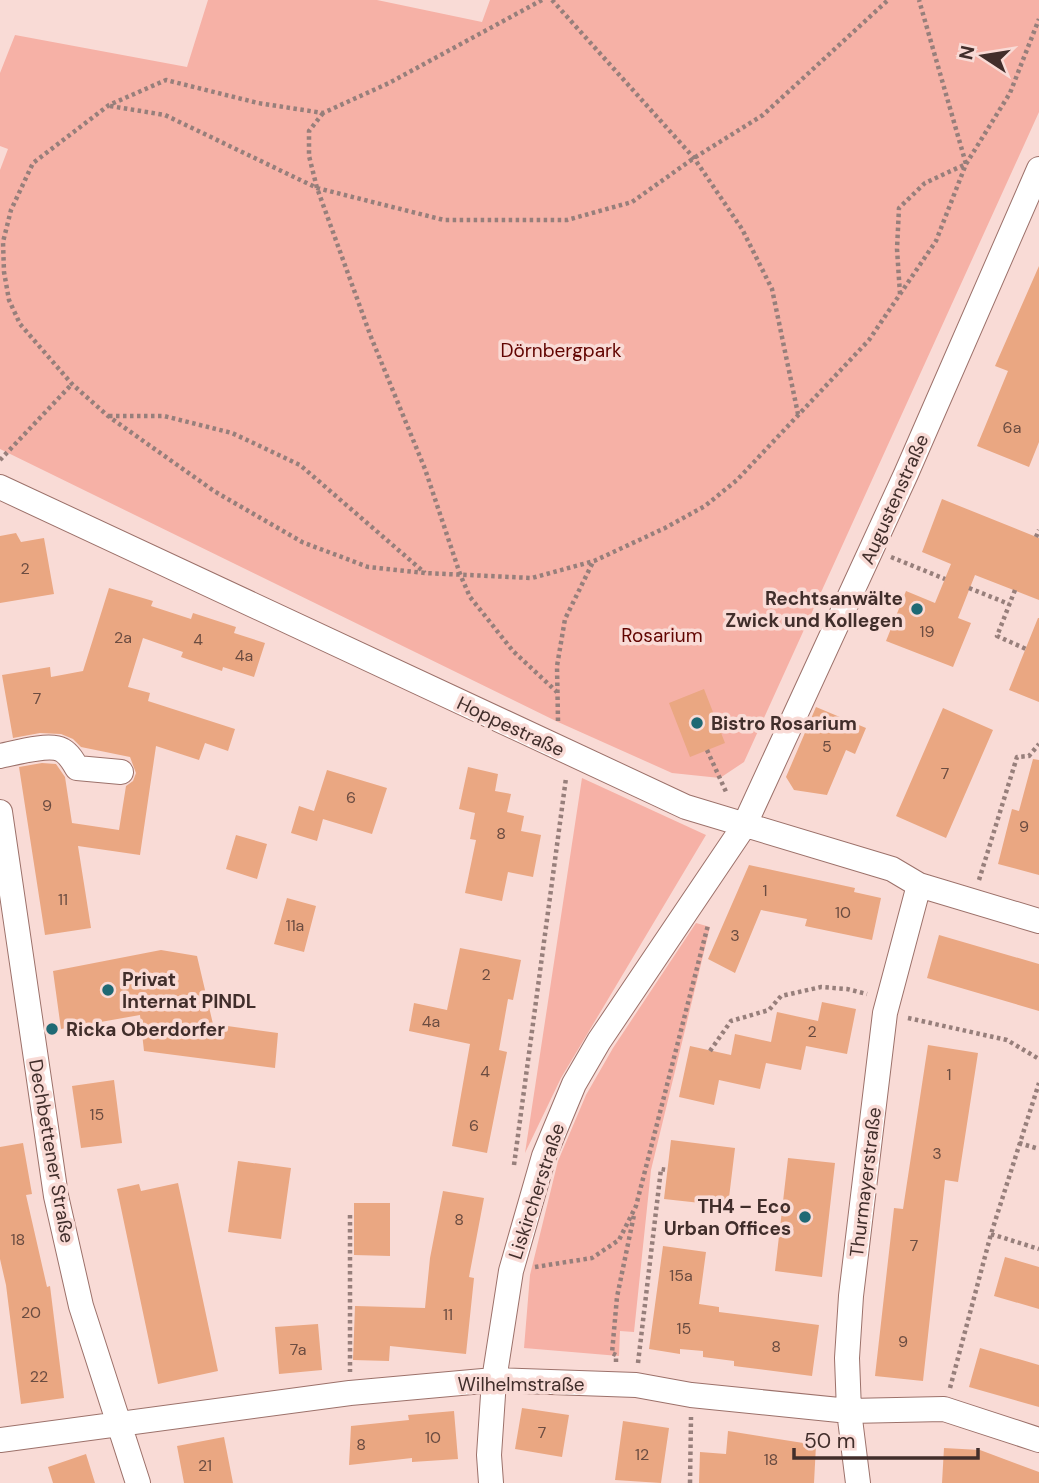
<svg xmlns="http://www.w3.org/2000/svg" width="1039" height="1483" font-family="'DM Sans',sans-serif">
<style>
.green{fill:#f6b1a6}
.building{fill:#eaa782}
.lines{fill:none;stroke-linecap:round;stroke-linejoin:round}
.minor-casing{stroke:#9c716a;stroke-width:26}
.path{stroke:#977f7b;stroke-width:4.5;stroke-dasharray:3.5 3.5;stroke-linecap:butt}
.minor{stroke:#fff;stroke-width:24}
.poi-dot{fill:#1f6974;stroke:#f9dbd6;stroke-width:2.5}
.labels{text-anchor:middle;stroke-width:7;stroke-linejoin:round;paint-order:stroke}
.number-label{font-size:16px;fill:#6b4c41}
.park-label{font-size:19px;fill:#610401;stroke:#f9dbd6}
.street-label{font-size:19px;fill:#412e2b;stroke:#f9dbd6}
.poi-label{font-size:19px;font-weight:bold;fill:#412e2b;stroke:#f9dbd6;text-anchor:start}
</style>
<rect width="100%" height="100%" fill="#f9dbd6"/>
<!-- green -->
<path class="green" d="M208,0H377L482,22L490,0H1039V112L744,762L720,778L672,773L558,722L0,449V170L8,149L0,146V73L15,35L187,67Z
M582,778L706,835L561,1078L525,1153Z
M696,923L710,927L651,1170L634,1332L620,1331L619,1356L524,1348L530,1275L558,1161L586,1095L613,1048Z"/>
<!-- building -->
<path class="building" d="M1039,266V442L1029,467L977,446L1008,371L995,366Z
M942,499L1039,538V600L975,575L958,618L971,623L953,667L886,641L906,591L935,603L951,564L922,552Z
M16,533L21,542L44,538L54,594L0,603V536Z
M109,588L153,601L151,606L191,619L193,613L236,627L234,633L265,643L254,677L223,667L222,671L181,657L183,652L143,638L128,687L150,693L148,701L235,729L228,751L205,743L199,760L156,746L140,855L78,846L91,928L45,935L19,767L42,763L56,764L65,777L72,823L119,830L126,786L133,781L136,773L130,757L81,747L73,739L61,734L40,733L13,738L2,675L50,667L51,677L83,671Z
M1038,618H1039V702L1009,690Z
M704,689L725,743L690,757L669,703Z
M816,707L866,728L855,754L846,750L827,795L794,790L786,777Z
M943,708L993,730L946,838L896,816Z
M1033,759L1039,760V875L998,864L1012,809L1019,811Z
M468,767L498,774L495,791L511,794L507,812L524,816L521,831L541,835L533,877L508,872L502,901L465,893L476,840L470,839L475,813L459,809Z
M327,770L387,788L372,834L323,819L317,841L291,833L299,806L314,811Z
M236,835L267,844L257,879L226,869Z
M749,865L855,888L854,892L881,898L872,940L805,926L807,919L761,910L735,973L708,959Z
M287,898L316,906L304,952L274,944Z
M939,935L1039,964V1011L927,978Z
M460,948L521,960L513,1000L508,999L499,1050L507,1052L487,1153L452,1146L470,1044L409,1031L414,1003L447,1010Z
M161,950L197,956L213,1024L278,1033L275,1068L144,1051L140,1015L61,1029L53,971Z
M822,1002L856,1009L847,1054L806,1046L801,1070L766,1063L760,1089L719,1080L714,1105L679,1097L690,1046L731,1055L735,1034L771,1042L777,1012L818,1021Z
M928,1045L978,1053L958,1182L945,1180L923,1381L875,1376L894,1208L903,1209Z
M114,1080L122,1143L81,1148L72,1086Z
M671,1140L735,1148L728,1206L664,1199Z
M23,1143L32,1194L26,1195L47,1287L50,1286L64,1398L21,1404L6,1285L0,1259V1147Z
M788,1158L835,1163L822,1277L775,1271Z
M238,1161L291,1168L281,1239L228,1232Z
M178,1183L218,1371L158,1384L117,1189L139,1184L141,1191Z
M443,1191L484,1198L469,1277L474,1278L466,1354L390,1346L389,1361L353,1360L355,1306L425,1308L430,1258Z
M354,1203H390V1256L354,1255Z
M663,1246L706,1252L699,1304L719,1307V1312L819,1325L812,1376L734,1366V1361L703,1357V1351L680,1349V1354L649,1349Z
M1005,1257L1039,1267V1309L994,1296Z
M318,1324L322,1370L279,1374L275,1327Z
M980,1348L1039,1365V1407L969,1387Z
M522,1408L569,1415L562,1457L515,1449Z
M454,1411L458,1459L412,1462V1458L349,1465L351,1426L409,1420L408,1415Z
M623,1421L669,1428L661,1483L615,1480Z
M728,1431L816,1445L814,1483H699L700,1452L726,1454Z
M224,1437L233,1483H184L177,1446Z
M944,1448L980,1450L1039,1472V1483H942Z
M86,1454L95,1483H53L48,1467Z"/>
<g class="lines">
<!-- minor casing -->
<g class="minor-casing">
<path id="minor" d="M0,487L686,807L892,869L919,885L1039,921
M0,756C15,753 49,743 62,750C69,754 73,761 77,768L121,772
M0,812L56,1196L81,1306L138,1483
M0,1440L350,1393L494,1380L636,1385L691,1395L849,1411L944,1409L1039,1440
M491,1483L489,1455L494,1380L511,1271L544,1156L574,1084L599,1041L744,826L906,474L1039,169
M858,1483L849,1411L847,1358L851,1296L885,1013L919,885"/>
</g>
<!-- path -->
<path class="path" d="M542,0L389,83L323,113L258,103L166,80L109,105L33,163L11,210L3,242L4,272L9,300L20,324L72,384L108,416L214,491L302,542L368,567L425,573L532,578L594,561L665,528L705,506L737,480L869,340L936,241L966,164L1010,93L1039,19
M552,0L694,158L742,229L772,289L798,414
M110,106L165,115L317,188L444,220H567L632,202L694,158L763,115L888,0
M323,113L309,131V156L317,188L371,337L425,469L460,574L470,597L513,651L557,692
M900,294L897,249L899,208L925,183L966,164L919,0
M109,416H164L232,433L300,465L425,573
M0,460L72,384
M1036,537L1039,530
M891,557L945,579
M969,588L1009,604
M1015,590L997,636L1026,649
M558,721L557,666L565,619L593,562
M707,750L727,794
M979,880L1017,757L1029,756L1039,744
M908,1018L1007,1040L1039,1059
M710,1051L731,1021L769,1010L781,996L821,987L847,989L867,994
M1019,1143L1039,1149
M514,1165L566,778
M350,1215V1372
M991,1234L1039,1249
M535,1267L592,1258L619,1240L636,1206L708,925
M616,1362V1355L612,1353L617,1297L634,1215
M638,1363L661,1169L667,1170
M950,1388L991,1234L1039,1083
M690,1483L691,1417"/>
<!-- minor -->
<use href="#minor" class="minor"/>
</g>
<!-- markers -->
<g class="poi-dot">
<circle cx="917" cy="609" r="7"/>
<circle cx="697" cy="723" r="7"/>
<circle cx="108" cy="990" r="7"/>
<circle cx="52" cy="1029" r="7"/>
<circle cx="805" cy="1217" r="7"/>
</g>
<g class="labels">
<!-- number labels -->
<g class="number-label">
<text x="1012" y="433">6a</text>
<text x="25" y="574">2</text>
<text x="927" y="637">19</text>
<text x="123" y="643">2a</text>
<text x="198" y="645">4</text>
<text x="244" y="661">4a</text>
<text x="37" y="704">7</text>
<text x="827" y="752">5</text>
<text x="945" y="779">7</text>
<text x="351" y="803">6</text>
<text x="47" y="811">9</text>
<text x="1024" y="832">9</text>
<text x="501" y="839">8</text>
<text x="765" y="896">1</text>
<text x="63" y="905">11</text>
<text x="843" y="918">10</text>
<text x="295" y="931">11a</text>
<text x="735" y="941">3</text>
<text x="486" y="980">2</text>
<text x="431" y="1027">4a</text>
<text x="812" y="1037">2</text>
<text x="485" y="1077">4</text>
<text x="949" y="1080">1</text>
<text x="97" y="1120">15</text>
<text x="474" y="1131">6</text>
<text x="937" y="1159">3</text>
<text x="459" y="1225">8</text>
<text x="18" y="1245">18</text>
<text x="914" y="1251">7</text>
<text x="681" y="1281">15a</text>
<text x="31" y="1318">20</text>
<text x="448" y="1320">11</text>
<text x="684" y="1334">15</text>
<text x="903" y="1347">9</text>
<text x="776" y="1352">8</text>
<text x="298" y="1355">7a</text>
<text x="39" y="1382">22</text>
<text x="542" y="1438">7</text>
<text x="433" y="1443">10</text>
<text x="361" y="1450">8</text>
<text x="642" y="1460">12</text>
<text x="771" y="1465">18</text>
<text x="205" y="1471">21</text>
</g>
<!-- park labels -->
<g class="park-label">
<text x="561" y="357">Dörnbergpark</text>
<text x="662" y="642">Rosarium</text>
</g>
<!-- street labels -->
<g class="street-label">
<text transform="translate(894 499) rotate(-66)" y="7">Augustenstraße</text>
<text transform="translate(511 726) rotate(25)" y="7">Hoppestraße</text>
<text transform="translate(52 1151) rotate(80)" y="7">Dechbettener Straße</text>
<text transform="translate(865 1182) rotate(-83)" y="7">Thurmayerstraße</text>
<text transform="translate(536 1191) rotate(-72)" y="7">Liskircherstraße</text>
<text x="521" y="1391">Wilhelmstraße</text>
</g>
<!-- poi labels -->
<g class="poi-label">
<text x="903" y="605" text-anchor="end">Rechtsanwälte<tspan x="903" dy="22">Zwick und Kollegen</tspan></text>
<text x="711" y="730">Bistro Rosarium</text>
<text x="122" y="986">Privat<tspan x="122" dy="22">Internat PINDL</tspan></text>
<text x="66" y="1036">Ricka Oberdorfer</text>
<text x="791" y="1213" text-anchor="end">TH4 – Eco<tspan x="791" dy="22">Urban Offices</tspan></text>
</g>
</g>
<!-- north arrow -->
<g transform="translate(983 56) rotate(282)" stroke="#f9dbd6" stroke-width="5" paint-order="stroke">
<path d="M0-5L12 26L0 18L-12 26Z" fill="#412e2b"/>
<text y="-10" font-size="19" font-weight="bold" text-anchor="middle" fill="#412e2b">N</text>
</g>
<!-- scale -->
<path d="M794 1448v10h184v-10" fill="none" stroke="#412e2b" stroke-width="3.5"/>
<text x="804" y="1448" font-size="21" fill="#412e2b" stroke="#f9dbd6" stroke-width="5" paint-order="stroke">50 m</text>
</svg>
